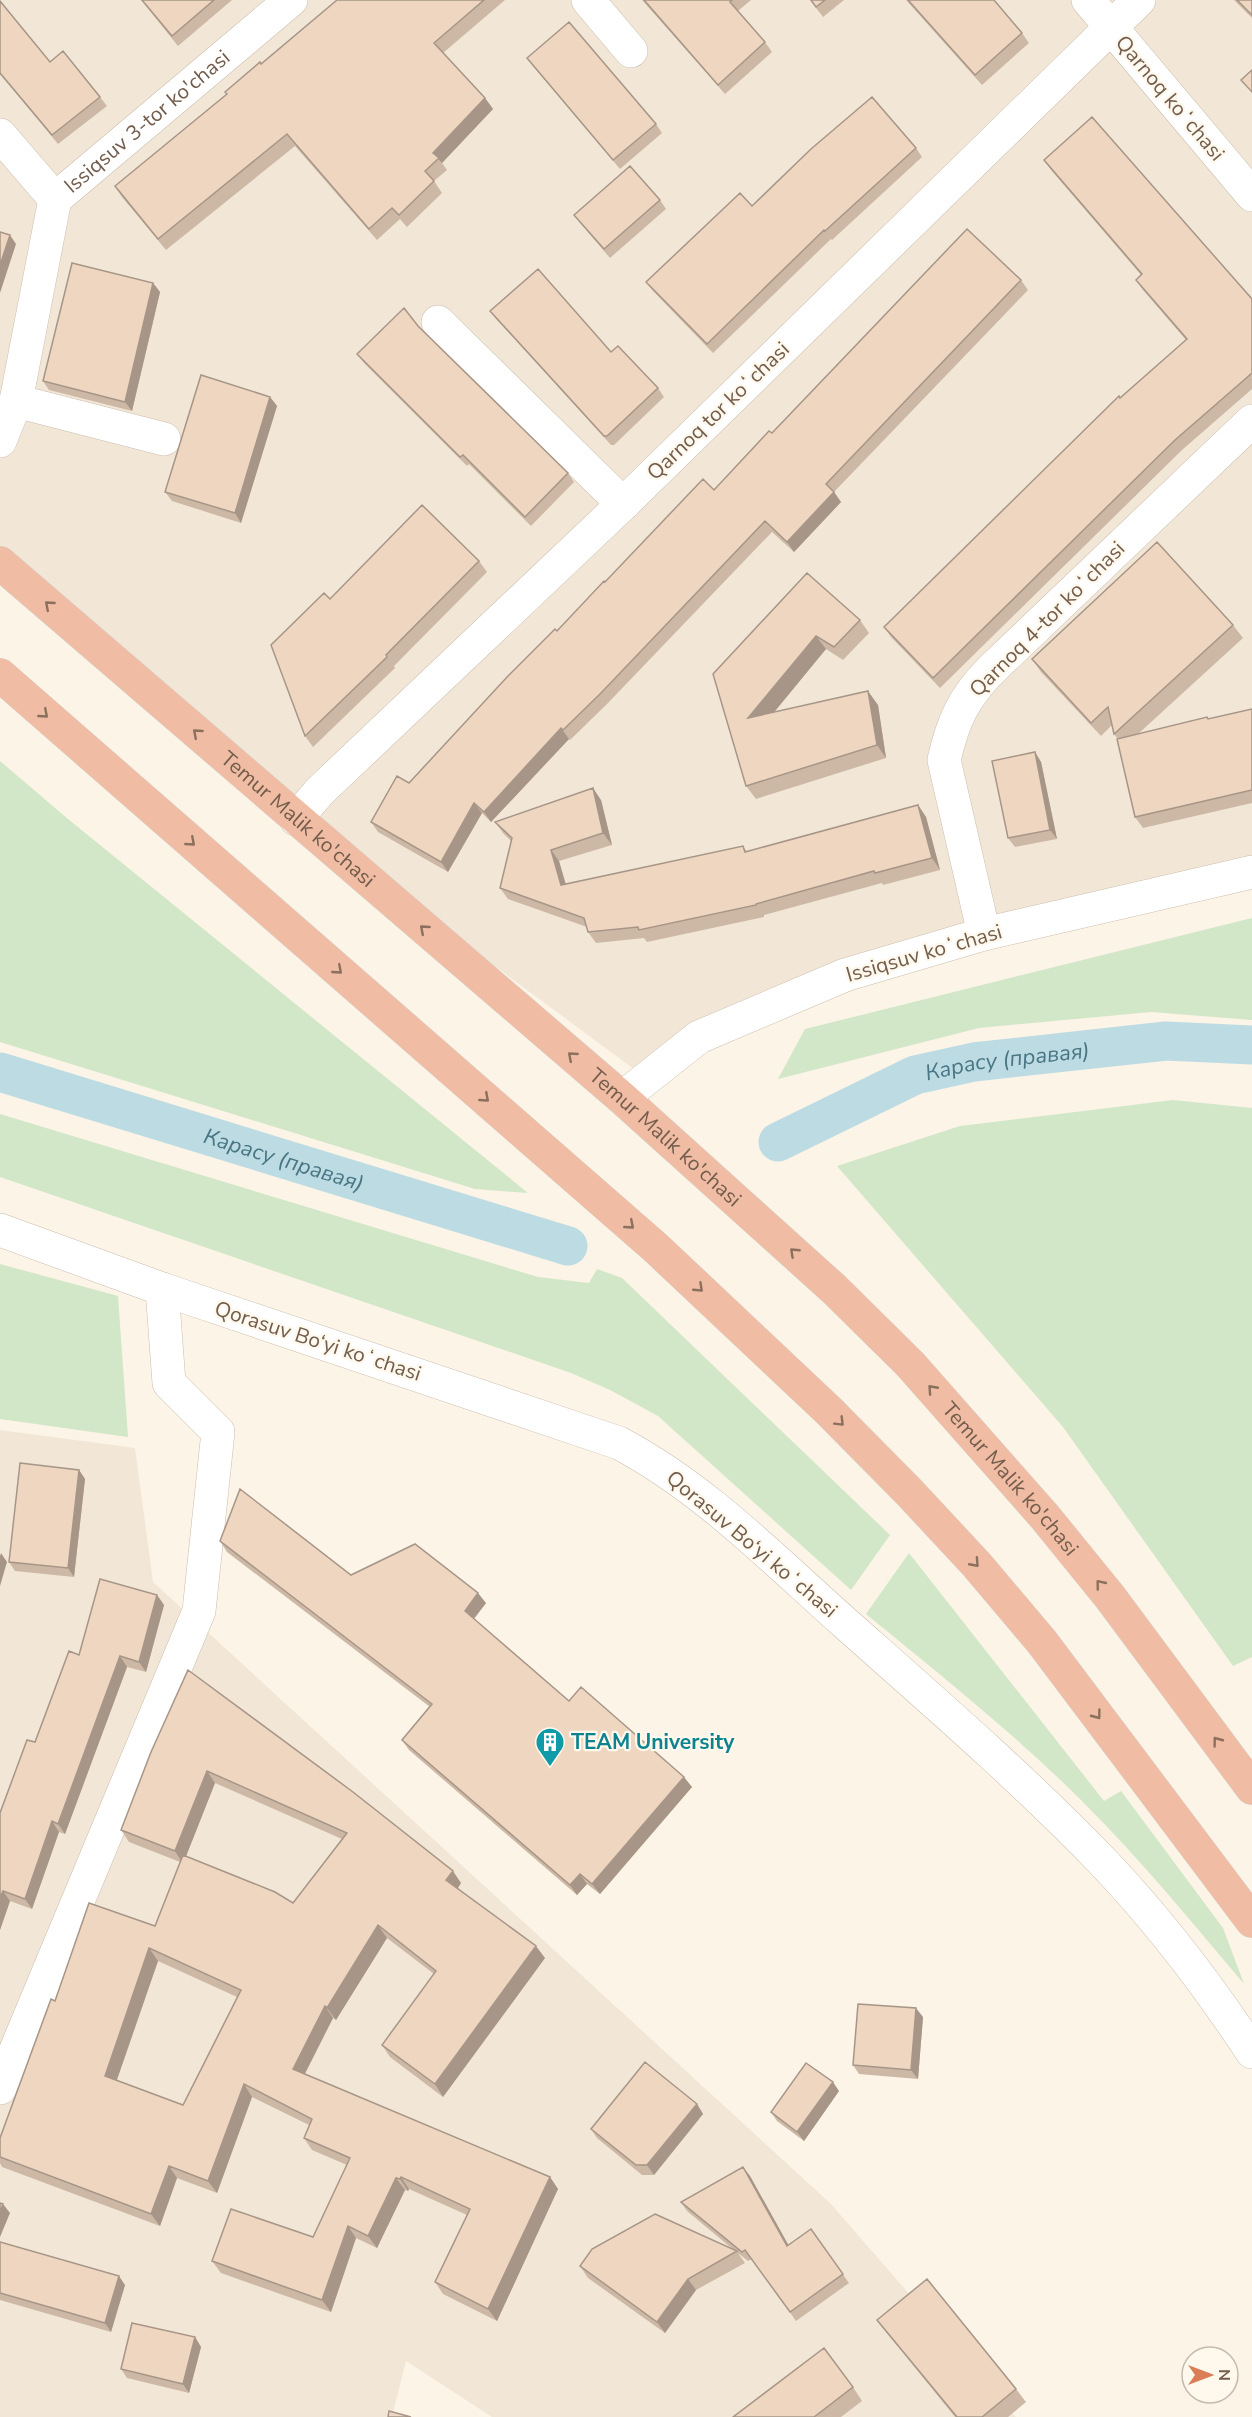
<svg xmlns="http://www.w3.org/2000/svg" width="1252" height="2417" font-family="'Nunito Sans',sans-serif">
<style>
.residential{fill:#f2e7d6}
.green{fill:#d2e7c7}
.lines{fill:none;stroke-linecap:round;stroke-linejoin:round}
.canal{stroke:#bddbe3;stroke-width:39}
.street-casing{stroke:#ccbdae;stroke-width:34}
.secondary-casing{stroke:#cebeac;stroke-width:34}
.highway-casing{stroke:#d8d2cd;stroke-width:34}
.street{stroke:#fff;stroke-width:33}
.secondary{stroke:#fff;stroke-width:33}
.highway{stroke:#f0bca3;stroke-width:33}
.wall{fill:#cdb8a6;fill-rule:evenodd}
.shaded-wall{fill:#a79687}
.building{fill:#eed6c1;stroke:#a79687;stroke-width:1.5;fill-rule:evenodd}
.oneway{stroke:#8c705e}
.labels{text-anchor:middle;stroke-width:4.5;stroke-linejoin:round;paint-order:stroke}
.street-label{font-size:21px;fill:#735d4d;stroke:#fef8ed}
.culture-label{font-size:21px;font-weight:bold;fill:#0d838f;stroke:#fef8ed;text-anchor:start}
.water-label{font-size:22px;font-style:italic;fill:#497684;stroke:#fef8ed}
</style>
<rect width="100%" height="100%" fill="#fbf4e7"/>
<!-- residential -->
<path class="residential" d="M0,0H1252V872L845,975L646,1078L296,819L0,563Z
M0,1430L135,1448L153,1582L831,2204L1016,2417H492L406,2361L392,2417H0Z"/>
<!-- green -->
<path class="green" d="M0,761L68,819L528,1193L475,1189L0,1042Z
M1252,918V1020L1151,1012L979,1028L778,1079L805,1029Z
M1173,1100L1252,1108V1657L1233,1666L1063,1427L837,1166L960,1126Z
M0,1114L538,1277L589,1283L597,1269L622,1278L890,1535L851,1590L658,1416L610,1390L571,1373L0,1177Z
M0,1264L118,1296L128,1437L0,1419Z
M909,1553L1104,1801L1121,1791L1223,1928L1244,1984C1192,1922 1140,1859 1082,1801C1015,1734 939,1674 866,1614Z"/>
<g class="lines">
<!-- canal -->
<g class="canal">
<path id="s1" d="M0,1072L568,1246"/>
<path id="s2" d="M778,1142L915,1075L974,1062L1166,1041L1252,1045"/>
</g>
<!-- street casing -->
<g class="street-casing">
<g id="street">
<path d="M588,0L631,51"/>
<path d="M1088,0L1252,195"/>
<path d="M0,135L55,199"/>
<path d="M438,322L623,504"/>
<path d="M16,401L164,439"/>
<path id="s3" d="M0,441L16,401L55,199L291,0"/>
<path d="M296,819L320,791L623,504L1139,0"/>
<path d="M984,934L944,760C953,721 963,698 992,669L1252,421"/>
<path d="M0,1230L162,1289L619,1443C704,1488 773,1559 845,1623C933,1701 1022,1778 1104,1863C1159,1921 1208,1985 1252,2052"/>
<path d="M0,2088L199,1611L218,1432L169,1383L162,1289"/>
</g>
</g>
<!-- secondary casing -->
<g class="secondary-casing">
<path id="secondary" d="M622,1098L699,1037L845,975L984,934L1252,872"/>
</g>
<!-- highway casing -->
<g class="highway-casing">
<g id="highway">
<path id="s4" d="M0,563L622,1098L834,1289L910,1364L1045,1517L1110,1597L1252,1788"/>
<path d="M0,675L656,1248L829,1411L910,1493L977,1565L1042,1642L1252,1921"/>
</g>
</g>
<!-- street -->
<use href="#street" class="street"/>
<!-- secondary -->
<use href="#secondary" class="secondary"/>
<!-- highway -->
<use href="#highway" class="highway"/>
</g>
<!-- wall -->
<path class="wall" d="M141,0H232L178,46Z
M337,0H505L443,53L485,98L493,109L442,163L447,170L434,181L442,193L407,227L400,219L377,240L295,146L166,250L122,197L115,186L227,94Z
M642,0H751L738,11L765,42L772,52L725,94Z
M810,0H844L823,17Z
M906,0H994L1022,33L1029,43L982,85Z
M1234,0H1252V18Z
M0,1L50,62L100,97L107,106L58,144L0,74Z
M527,58L656,124L662,133L620,169L534,67Z
M916,148L922,157L832,240L831,239L713,353L653,291L646,282L752,206Z
M1044,160L1252,299V389L1182,450L940,688L891,637L884,627L1120,398L1186,340L1143,290L1136,280L1141,275L1051,170Z
M660,200L666,209L610,258L581,224L574,215Z
M1021,280L1028,290L834,492L841,502L794,552L772,532L607,704L570,740L569,739L491,822L482,813L448,872L378,832L371,822L557,631L605,582L714,490L772,433Z
M153,283L160,292L132,411L49,390L43,381Z
M490,311L658,388L664,397L614,445H611L497,320Z
M418,326L568,473L574,482L531,526L469,464L467,466L364,363L357,354Z
M270,397L277,406L241,523L172,501L165,492Z
M479,561L487,572L394,666L395,668L313,747L305,736L330,599Z
M860,620L869,633L843,660L826,649L773,713L878,705L886,758L756,799L746,786L713,674Z
M1233,625L1243,638L1138,734L1252,709V803L1143,828L1135,817L1118,739L1114,734L1112,725L1101,736L1041,672L1032,659Z
M1035,752L1041,762L1057,839L1015,847L1008,838Z
M601,800L612,845L559,861L566,884L743,846L747,852L918,805L926,817L940,870L883,885L882,883L764,915V917L647,942L644,938L596,943L588,932L587,927L508,899L500,888L511,841L503,833L495,822Z
M79,1470L85,1479L74,1577L15,1571L9,1562Z
M220,1541L351,1575L486,1603L474,1619L569,1701L692,1787L600,1894L587,1884L577,1895L409,1750L402,1740L430,1707L227,1552Z
M157,1595L164,1605L146,1672L127,1667L65,1834L59,1832L32,1909L10,1901L0,1930V1813L79,1655Z
M188,1670L461,1883L458,1888L545,1958L443,2097L390,2057L382,2045L434,1974L387,1938L336,2020L333,2018L305,2074L550,2177L558,2189L497,2321L443,2294L435,2282L467,2215L409,2189L408,2191L405,2190L377,2248L356,2238L331,2312L221,2273L212,2261L313,2237L347,2165L312,2150L304,2138L309,2125L252,2097L217,2193L177,2178L160,2226L2,2167L0,2163V2138L55,2001L155,1926L180,1862L129,1842L121,1830ZM215,1783L342,1839L293,1903L186,1856ZM158,1961L237,1997L183,2105L117,2080Z
M923,2017L918,2079L859,2074L853,2065Z
M839,2091L804,2141L777,2121L771,2112Z
M697,2104L703,2114L654,2175H642L597,2138L591,2129Z
M743,2167L750,2176L788,2245L811,2229L849,2283L796,2321L752,2259L748,2261L738,2253L745,2263L696,2290L665,2333L588,2278L580,2266L735,2251L687,2211L681,2202Z
M0,2242L125,2285L111,2332L0,2300Z
M877,2320L1016,2389L1026,2402L1008,2417H955L887,2333Z
M195,2337L201,2347L189,2393L127,2378L121,2369Z
M853,2387L862,2401L841,2417H733Z"/>
<!-- shaded-wall -->
<path class="shaded-wall" d="M485,98L493,109L442,163L433,153Z
M10,235L16,244L0,293V265Z
M153,283L160,292L132,411L125,402Z
M270,397L277,406L241,523L235,513Z
M834,492L841,502L794,552L787,542Z
M816,636L826,649L758,732L748,718Z
M868,691L878,705L886,758L877,745Z
M561,728L569,739L491,822L484,812Z
M1035,752L1041,762L1057,839L1050,830Z
M593,788L601,800L612,845L603,833Z
M474,803L482,813L448,872L441,862Z
M918,805L926,817L940,870L932,858Z
M551,850L559,861L569,897L561,885Z
M79,1470L85,1479L74,1577L68,1568Z
M1,1553L7,1562L0,1586V1556Z
M478,1593L486,1603L472,1621L465,1611Z
M157,1595L164,1605L146,1672L139,1662Z
M120,1656L127,1667L65,1834L58,1824Z
M207,1771L215,1783L183,1864L175,1851Z
M684,1777L692,1787L600,1894L592,1884Z
M52,1821L59,1832L32,1909L25,1899Z
M453,1871L461,1883L455,1892L446,1880Z
M580,1874L587,1884L577,1895L570,1885Z
M3,1891L10,1901L0,1930V1898Z
M378,1925L387,1938L336,2020L327,2008Z
M536,1946L545,1958L443,2097L435,2084Z
M149,1948L158,1961L114,2088L105,2076Z
M325,2006L333,2018L301,2081L293,2069Z
M916,2008L923,2017L918,2079L911,2070Z
M833,2082L839,2091L804,2141L797,2132Z
M244,2084L252,2097L217,2193L208,2181Z
M697,2104L703,2114L654,2175L647,2165Z
M169,2166L177,2178L160,2226L151,2214Z
M743,2167L750,2176L794,2255L787,2246Z
M401,2177L409,2189L408,2191L400,2179Z
M550,2177L558,2189L497,2321L488,2309Z
M396,2178L405,2190L377,2248L368,2236Z
M3,2204L10,2213L0,2237V2212Z
M348,2226L356,2238L331,2312L322,2300Z
M119,2276L125,2285L111,2332L105,2323Z
M688,2279L696,2290L665,2333L657,2322Z
M195,2337L201,2347L189,2393L183,2384Z"/>
<!-- building -->
<path class="building" d="M142,0H214L172,36Z
M337,0H484L434,43L485,98L433,153L439,158L425,171L434,181L399,215L392,208L369,229L287,134L158,239L115,186L227,94L225,92L260,62L261,64Z
M644,0H732L730,2L765,42L718,85Z
M811,0H825L816,7Z
M908,0H994L1022,33L975,75Z
M1237,0H1252V15Z
M0,1L50,62L63,51L100,97L52,135L0,73Z
M569,22L656,124L613,160L527,58Z
M1252,70V92L1241,80Z
M872,97L916,148L825,231L824,230L707,344L646,282L740,193L752,206L811,149Z
M1092,117L1252,299V373L1175,440L933,678L884,627L1119,396L1120,398L1187,339L1136,280L1142,274L1044,160Z
M630,166L660,200L604,249L574,215Z
M967,229L1021,280L826,484L834,492L787,542L765,521L600,694L563,730L561,728L484,812L474,803L441,862L371,822L397,776L409,783L508,676L555,629L557,631L604,581L605,582L703,479L714,490L769,431L772,433Z
M0,232L10,235L0,265Z
M72,263L153,283L125,402L43,381Z
M538,269L611,352L618,346L658,388L607,436H604L490,311Z
M404,308L418,326L568,473L525,517L463,455L460,457L357,354Z
M201,375L270,397L235,513L165,492Z
M422,505L479,561L386,655L387,657L305,736L271,645L324,593L330,599Z
M1157,542L1233,625L1114,734L1108,707L1091,723L1032,659Z
M807,573L860,620L834,647L816,636L748,718L868,691L877,745L746,786L713,674Z
M1252,709V790L1135,817L1117,739L1207,717L1208,719Z
M1035,752L1050,830L1008,838L992,761Z
M593,788L603,833L551,850L561,885L743,846L745,852L918,805L932,858L875,873L874,871L756,904V905L639,930L638,927L588,932L584,918L500,888L512,838L495,822Z
M20,1463L79,1470L68,1568L9,1562Z
M240,1489L351,1575L415,1544L478,1593L465,1611L569,1701L581,1687L684,1777L592,1884L580,1874L570,1885L402,1740L432,1704L220,1541Z
M100,1579L157,1595L139,1662L120,1656L58,1824L52,1821L25,1899L3,1891L0,1898V1813L27,1740L35,1742L69,1651L79,1655Z
M188,1670L353,1792L453,1871L446,1880L536,1946L435,2084L382,2045L436,1971L378,1925L327,2008L325,2006L293,2069L550,2177L488,2309L435,2282L470,2209L401,2177L400,2179L396,2178L368,2236L348,2226L322,2300L212,2261L231,2209L313,2237L350,2158L304,2138L312,2119L244,2084L208,2181L169,2166L151,2214L0,2157V2138L51,1999L55,2001L89,1903L155,1926L183,1855L275,1892L293,1903L347,1833L207,1771L175,1851L121,1830L151,1752ZM149,1948L241,1990L183,2105L105,2076Z
M858,2004L916,2008L911,2070L853,2065Z
M645,2062L697,2104L647,2165H636L591,2129Z
M806,2063L833,2082L797,2132L771,2112Z
M743,2167L787,2246L811,2229L843,2274L790,2312L745,2250L742,2252L681,2202Z
M0,2203L3,2204L0,2212Z
M655,2214L737,2251L688,2279L657,2322L580,2266L592,2249Z
M0,2242L119,2276L105,2323L0,2293Z
M927,2279L1016,2389L982,2417H957L877,2320Z
M132,2323L195,2337L183,2384L121,2369Z
M824,2348L853,2387L814,2417H733Z
M389,2411L411,2417H388Z"/>
<!-- one-way arrows -->
<defs><path id="oneway-chevron" d="M-2-3.5L2.5 0L-2 3.5" fill="none" stroke-width="1.6" stroke-linecap="round" stroke-linejoin="round" transform="scale(1.5)"/></defs>
<g class="oneway">
<use href="#oneway-chevron" transform="translate(49 605) rotate(-139)"/>
<use href="#oneway-chevron" transform="translate(44 714) rotate(41)"/>
<use href="#oneway-chevron" transform="translate(197 733) rotate(-139)"/>
<use href="#oneway-chevron" transform="translate(191 842) rotate(41)"/>
<use href="#oneway-chevron" transform="translate(424 929) rotate(-139)"/>
<use href="#oneway-chevron" transform="translate(338 970) rotate(41)"/>
<use href="#oneway-chevron" transform="translate(572 1056) rotate(-139)"/>
<use href="#oneway-chevron" transform="translate(485 1098) rotate(41)"/>
<use href="#oneway-chevron" transform="translate(630 1225) rotate(41)"/>
<use href="#oneway-chevron" transform="translate(794 1252) rotate(-137)"/>
<use href="#oneway-chevron" transform="translate(699 1288) rotate(43)"/>
<use href="#oneway-chevron" transform="translate(932 1389) rotate(-132)"/>
<use href="#oneway-chevron" transform="translate(840 1422) rotate(45)"/>
<use href="#oneway-chevron" transform="translate(975 1563) rotate(48)"/>
<use href="#oneway-chevron" transform="translate(1100 1584) rotate(-129)"/>
<use href="#oneway-chevron" transform="translate(1097 1715) rotate(53)"/>
<use href="#oneway-chevron" transform="translate(1217 1741) rotate(-127)"/>
</g>
<!-- icons -->
<defs>
<g id="building-pin" transform="scale(1.5)"><path d="M0 17L-7.5 6A9.5 9.5 0 1 1 7.5 6Z" fill="#0f9aa8" stroke="#fef8ed"/><path d="M-4-6H4V6H1V3H-1V6H-4ZM-2.5-4.3h1.7v1.8h-1.7ZM.8-4.3h1.7v1.8H.8ZM-2.5-1h1.7V.8h-1.7ZM.8-1h1.7V.8H.8Z" fill="#fff"/></g>
</defs>
<g fill-rule="evenodd">
<use href="#building-pin" x="550" y="1742"/>
</g>
<g class="labels">
<!-- street labels -->
<g class="street-label">
<text transform="translate(1170 98) rotate(50)" y="7">Qarnoq koʻchasi</text>
<text dy="7" stroke="none"><textPath href="#s3" startOffset="369">Issiqsuv 3-tor ko'chasi</textPath></text>
<text transform="translate(718 411) rotate(-44)" y="7">Qarnoq tor koʻchasi</text>
<text transform="translate(1047 619) rotate(-45)" y="7">Qarnoq 4-tor koʻchasi</text>
<text dy="7" stroke="none"><textPath href="#s4" startOffset="393">Temur Malik ko'chasi</textPath></text>
<text transform="translate(924 953) rotate(-16)" y="7">Issiqsuv koʻchasi</text>
<text dy="7" stroke="none"><textPath href="#s4" startOffset="879">Temur Malik ko'chasi</textPath></text>
<text transform="translate(318 1341) rotate(18)" y="7">Qorasuv Bo‘yi koʻchasi</text>
<text dy="7" stroke="none"><textPath href="#s4" startOffset="1365">Temur Malik ko'chasi</textPath></text>
<text transform="translate(752 1544) rotate(40)" y="7">Qorasuv Bo‘yi koʻchasi</text>
</g>
<!-- culture labels -->
<g class="culture-label">
<text x="571" y="1749">TEAM University</text>
</g>
<!-- water labels -->
<g class="water-label">
<text dy="8" stroke="none"><textPath href="#s2" startOffset="246">Карасу (правая)</textPath></text>
<text dy="8" stroke="none"><textPath href="#s1" startOffset="297">Карасу (правая)</textPath></text>
</g>
</g>
<!-- north arrow -->
<g transform="translate(1210 2375) rotate(90)"><circle r="28" fill="#fef8ed" stroke="#c6baad" stroke-width="1.5"/>
<path d="M0-4.5L10 22L0 15L-10 22Z" fill="#db7d56"/>
<text y="-9" font-size="16" font-weight="bold" text-anchor="middle" fill="#735d4d">N</text>
</g>
</svg>
